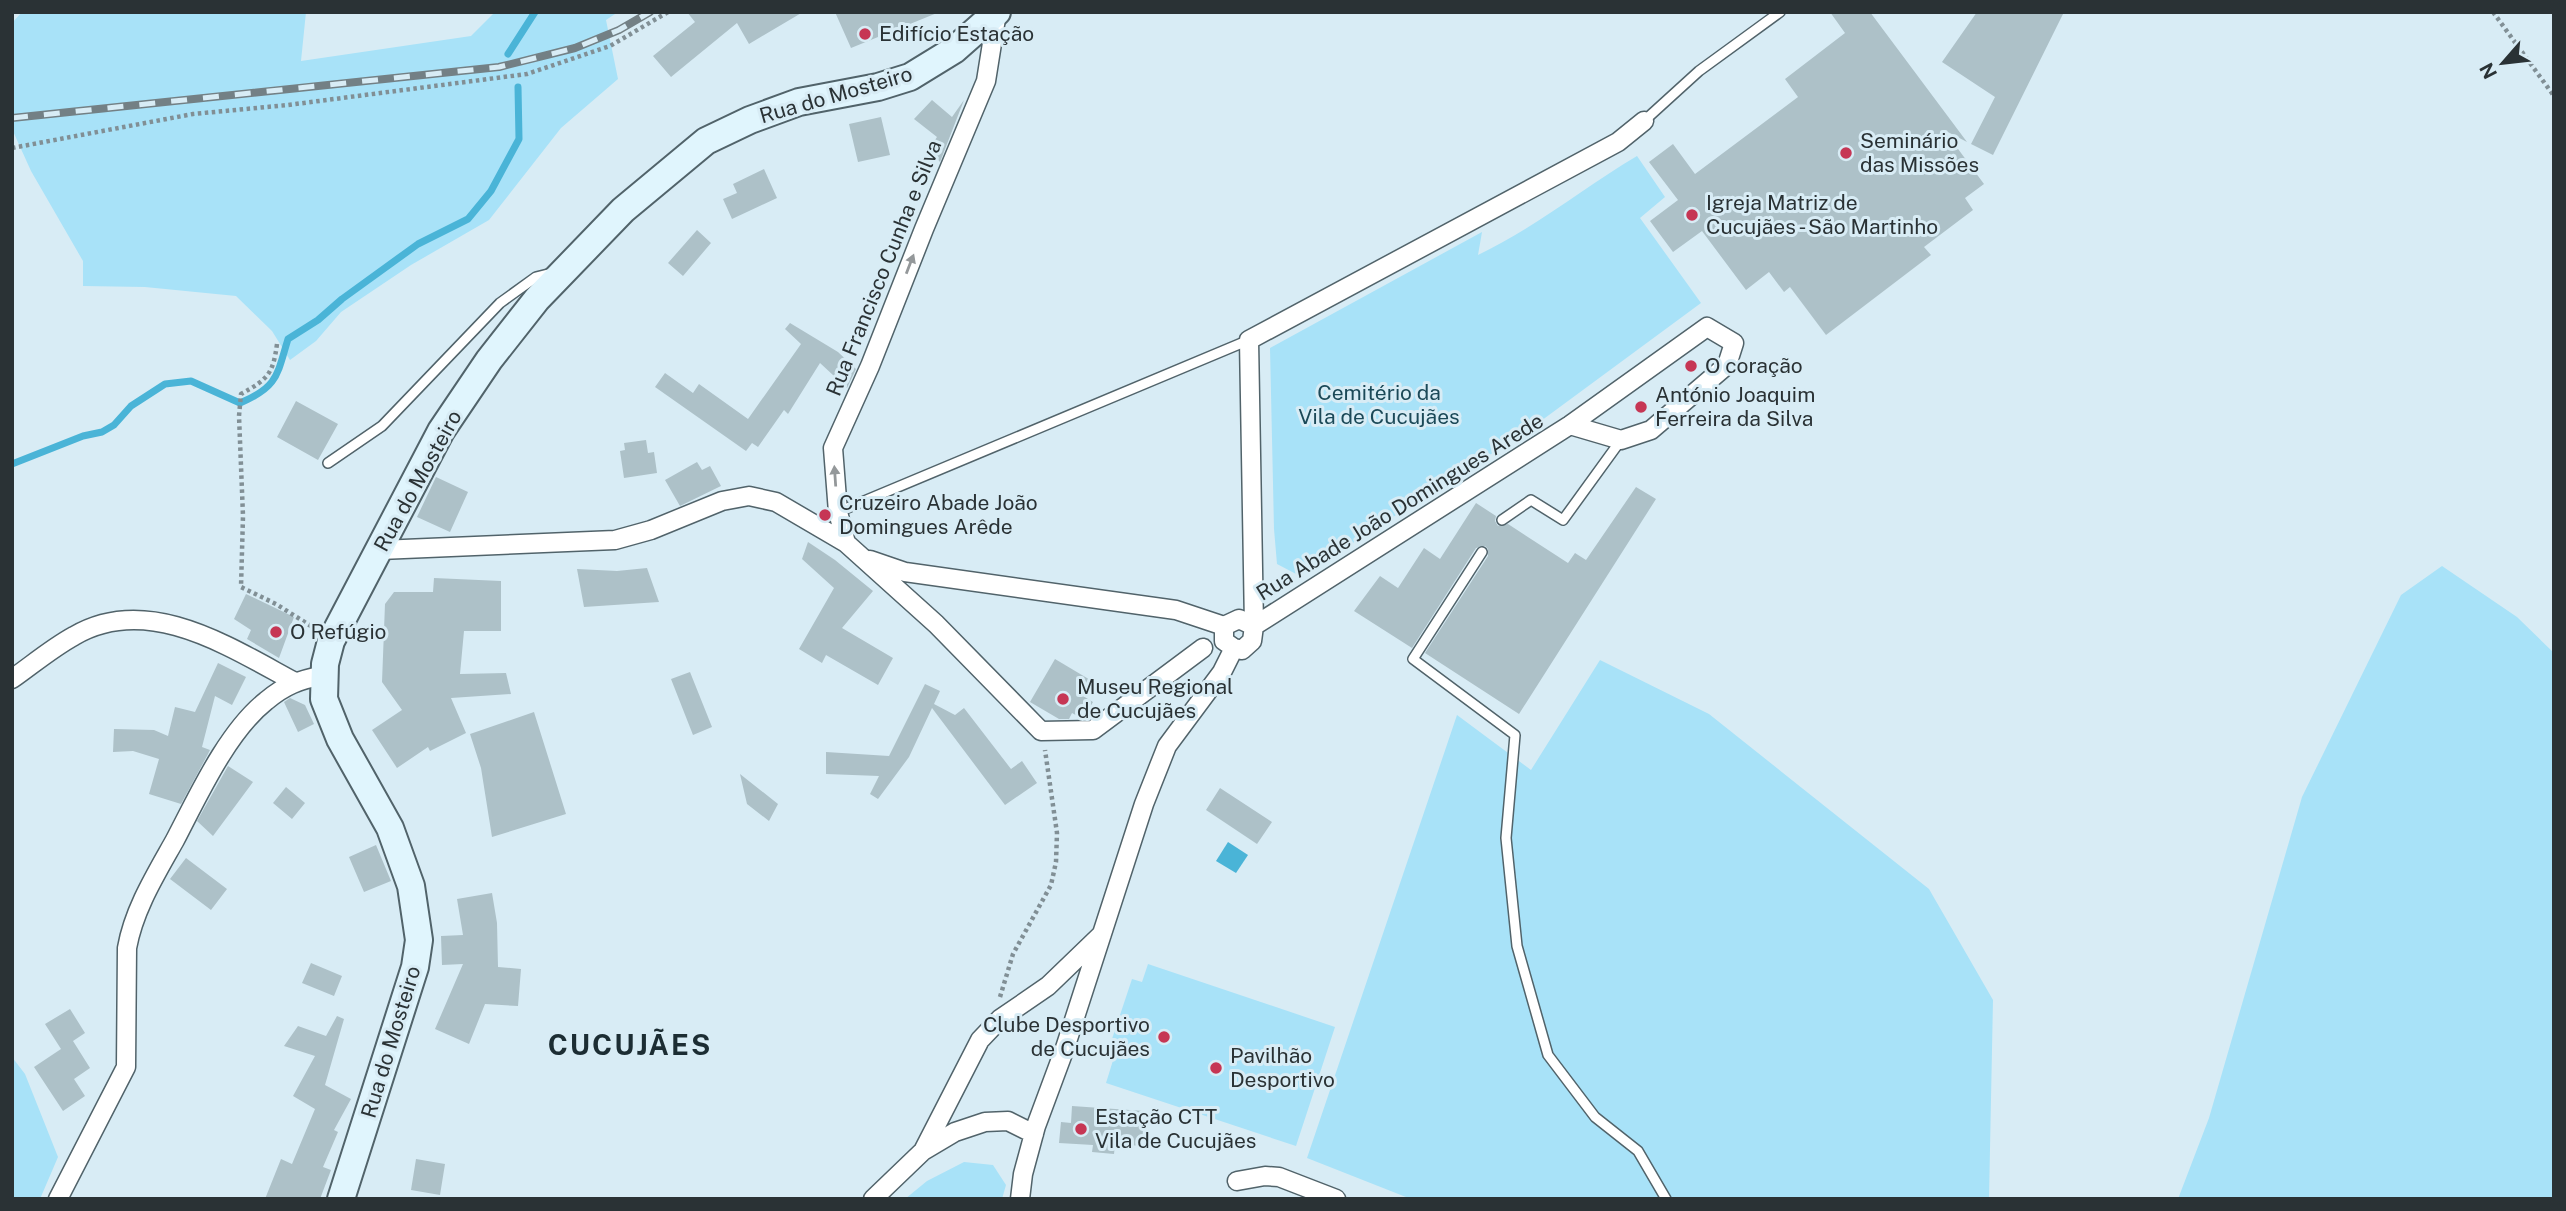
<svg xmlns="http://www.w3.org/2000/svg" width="2566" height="1211" font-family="'Public Sans',sans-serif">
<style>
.green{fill:#a8e2f8}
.water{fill:#4ab4d7}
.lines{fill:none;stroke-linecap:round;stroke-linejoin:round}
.stream{stroke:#4ab4d7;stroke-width:7}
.building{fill:#adc1c8}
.service-casing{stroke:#51636a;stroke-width:12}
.minor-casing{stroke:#51636a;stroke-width:21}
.secondary-casing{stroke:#51636a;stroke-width:30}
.path{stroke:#818f95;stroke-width:4.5;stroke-dasharray:3.5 3.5;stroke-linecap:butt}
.service{stroke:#fff;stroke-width:9}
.minor{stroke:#fff;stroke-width:18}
.secondary{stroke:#e0f5fd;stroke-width:26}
.rail-casing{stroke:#738085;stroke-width:8}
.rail{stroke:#d8ecf5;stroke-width:5;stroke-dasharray:16;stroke-linecap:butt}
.oneway{fill:#94989a}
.poi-dot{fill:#c63654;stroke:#d8ecf5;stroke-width:2.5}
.labels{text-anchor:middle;stroke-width:6;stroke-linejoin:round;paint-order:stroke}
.poi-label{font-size:21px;fill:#2a3235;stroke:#d8ecf5;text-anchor:start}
.street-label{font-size:21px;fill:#2a3235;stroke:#d8ecf5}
.park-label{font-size:21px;fill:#1b4958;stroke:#d8ecf5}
.district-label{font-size:28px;font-weight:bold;letter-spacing:2px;fill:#1c2d33;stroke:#d8ecf5}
</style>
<rect width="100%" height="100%" fill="#d8ecf5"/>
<!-- green -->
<path class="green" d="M22,12H306L301,61L471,36L495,12H618L606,20L618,79L561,128L489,220L411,265L341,312L316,341L290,360L272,331L236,296L145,287L83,286V261L31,171L12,129V23Z
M1637,156L1665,197L1640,218L1701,303L1530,429L1323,562L1298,575L1277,564L1274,529L1270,348L1482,232L1478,255C1535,228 1583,188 1637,156Z
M2442,566L2517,617L2554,653V1199H2178L2209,1118L2302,797L2401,595Z
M1600,660L1709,714L1929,889L1993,1000L1989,1199H1411L1307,1158L1457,715L1531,770Z
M1148,964L1335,1027L1296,1146L1106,1083L1115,1054L1108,1051L1132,979L1142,982Z
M12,1057L25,1074L58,1157L40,1199H12Z
M964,1162L993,1165L1006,1185L1002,1199H905L927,1181Z"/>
<!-- water -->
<path class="water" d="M1228,842L1248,855L1236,873L1216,861Z"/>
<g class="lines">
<!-- stream -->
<path class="stream" d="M508,54L535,12
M12,464L83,436L102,432L114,425L131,406L165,384L191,381L240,403C278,387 277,375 288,339L318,320L342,299L418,244L468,219L491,191L519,139L518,87"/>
</g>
<!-- building -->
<path class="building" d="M687,12H803L749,44L737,23L671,77L653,56L695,22Z
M835,12H937V13L851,48Z
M1830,12H1870L1967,142L1944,130L1984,184L1965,198L1973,210L1924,247L1931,255L1826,335L1790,287L1784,292L1769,272L1746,290L1702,231L1673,252L1650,221L1678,200L1649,162L1673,144L1695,174L1798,97L1785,79L1845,33Z
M1977,12H2064L1993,155L1971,144L1995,97L1942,62Z
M932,100L952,117L964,100L940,162L929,149L937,137L914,119Z
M881,117L890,155L858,162L849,124Z
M764,169L777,198L732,219L723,199L737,193L733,184Z
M697,230L711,243L683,276L668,263Z
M790,323L838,352L856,369L847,388L820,363L788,414L784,410L758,447L752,443L746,451L655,387L665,373L693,393L699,384L748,419L801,344L785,329Z
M296,401L338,424L318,460L277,437Z
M646,440L648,453L654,452L657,473L624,478L620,451L625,450L624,443Z
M697,462L702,470L710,466L721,486L680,506L665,480Z
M436,477L468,492L450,532L417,517Z
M1636,487L1656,499L1519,714L1425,653L1488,556V549L1485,546L1476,548L1412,648L1354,611L1380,576L1398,588L1424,548L1440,559L1476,503L1496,516L1495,521L1498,526L1508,524L1568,563L1575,553L1586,560Z
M808,542L835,560L873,591L842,628L893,658L878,685L826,655L822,663L799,649L834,588L802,559Z
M647,568L659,602L584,607L577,569L617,571Z
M434,578L501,581V631H464L460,674L506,673L511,694L451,698L466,733L430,751L428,747L397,768L372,730L402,710L382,682L385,604L394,592H433Z
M246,594L294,617L279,658L247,639L251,630L234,619Z
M1055,659L1092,681L1083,696L1093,702L1083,719L1072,713L1069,719H1059L1030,702Z
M218,663L246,677L232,705L215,696L202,747L210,750L208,754L181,804L149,794L159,759L133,751L113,752L114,729L154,730L168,736L175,707L195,712Z
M690,672L712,727L693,735L671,679Z
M925,684L940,691L934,704L955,715L964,708L1011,769L1022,761L1037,783L1005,805L932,708L909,757L878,799L870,794L879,776L826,774V752L889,756Z
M290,698L305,705L314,724L298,732L284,702Z
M534,712L566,814L492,837L481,768L470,734Z
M228,766L253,782L213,836L197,821Z
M740,774L778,804L769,821L747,804Z
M286,787L305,803L292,819L273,803Z
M1220,788L1272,822L1257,844L1206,810Z
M376,845L391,881L364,892L349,857Z
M186,858L227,889L211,910L170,879Z
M492,893L497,923L498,967L521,969L518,1006L485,1004L469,1044L435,1029L463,964L442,965L441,936L463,935L457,899Z
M311,963L342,976L334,996L302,983Z
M70,1009L85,1033L73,1041L90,1068L74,1079L85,1096L63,1111L34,1067L61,1049L45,1024Z
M337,1016L344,1019L325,1085L351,1099L334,1130L338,1132L323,1167L331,1170L320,1199H265L281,1159L292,1164L315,1109L293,1096L315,1056L284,1046L298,1026L326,1036Z
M1072,1106L1144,1111L1142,1146L1115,1144L1114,1154L1092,1152L1093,1145L1059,1143L1061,1122L1071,1123Z
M416,1159L445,1164L440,1195L411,1190Z"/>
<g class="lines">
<!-- service casing -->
<g class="service-casing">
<path id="service" d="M1644,121L1699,71L1780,12
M328,463L382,426L500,303L536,277L552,273
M838,512L1249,340
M1502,520L1531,500L1563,520L1621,440
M1482,552L1413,659L1515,735L1506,838L1517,946L1548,1055L1595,1117L1638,1151L1666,1199"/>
</g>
<!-- minor casing -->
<g class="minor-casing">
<path id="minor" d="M846,543L838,512L833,448L870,366L924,229L986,81L997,12
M380,550L615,540L651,530L722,501L749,496L776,502L846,543L936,624L1041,731L1093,730L1203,648
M870,560L905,572L1176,610L1224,626
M1239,619L1254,626L1252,641L1242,650L1234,648L1224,641V626Z
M1254,626L1570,425L1707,327L1734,343L1727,365L1651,430L1621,440L1570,425
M1254,626L1249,340L1618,142L1644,121
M12,679C32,665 52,648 74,636C147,593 228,646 293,681
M923,1151L980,1040L1000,1019L1048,986L1102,934
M1237,1181L1265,1176L1279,1177L1336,1199
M58,1199L126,1067L127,948C134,909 156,874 175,840C198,796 227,732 266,701C285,685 299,680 324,675
M873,1199L923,1151L955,1132L985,1122L1008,1121L1034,1134
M1020,1199L1023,1174L1036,1126L1065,1048L1144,804L1167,746L1222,672L1234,648"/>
</g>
<!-- secondary casing -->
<g class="secondary-casing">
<path id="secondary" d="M341,1199L415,967L419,940L411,886L390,828L340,739L324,699L325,664L331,641L441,431L489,360L537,299L623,210L706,141L750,120L799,102L878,87L910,77L954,50L997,12"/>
</g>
<!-- path -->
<path class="path" d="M2493,12L2554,96
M12,148L193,114L288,105L527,74L610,46L668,12
M277,344C273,374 268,379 241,394L239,416L243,516L241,587L276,604L314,628
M1000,997L1013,954L1051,885L1056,862L1057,833L1045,750"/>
<!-- service -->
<use href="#service" class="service"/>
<!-- minor -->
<use href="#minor" class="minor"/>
<!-- secondary -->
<use href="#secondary" class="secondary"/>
<!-- rail casing -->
<g class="rail-casing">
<path id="rail" d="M12,118L499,67L575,48L619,30L650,12"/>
</g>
<!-- rail -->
<use href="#rail" class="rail"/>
</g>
<!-- one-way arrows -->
<defs><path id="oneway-solid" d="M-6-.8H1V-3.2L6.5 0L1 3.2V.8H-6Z" transform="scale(1.75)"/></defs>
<g class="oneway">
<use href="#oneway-solid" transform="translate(910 264) rotate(-69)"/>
<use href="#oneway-solid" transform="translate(835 476) rotate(-94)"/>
</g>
<!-- markers -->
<g class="poi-dot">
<circle cx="865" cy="34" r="7"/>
<circle cx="1846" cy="153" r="7"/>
<circle cx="1692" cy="215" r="7"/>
<circle cx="1691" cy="366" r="7"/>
<circle cx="1641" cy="407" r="7"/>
<circle cx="825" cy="515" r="7"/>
<circle cx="276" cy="632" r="7"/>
<circle cx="1063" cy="699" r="7"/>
<circle cx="1164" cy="1037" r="7"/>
<circle cx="1216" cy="1068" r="7"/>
<circle cx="1081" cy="1129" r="7"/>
</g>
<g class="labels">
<!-- poi labels -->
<g class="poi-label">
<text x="879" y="41">Edifício Estação</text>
<text x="1860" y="148">Seminário<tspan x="1860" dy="24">das Missões</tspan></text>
<text x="1706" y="210">Igreja Matriz de<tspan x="1706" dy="24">Cucujães - São Martinho</tspan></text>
<text x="1705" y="373">O coração</text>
<text x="1655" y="402">António Joaquim<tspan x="1655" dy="24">Ferreira da Silva</tspan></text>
<text x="839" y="510">Cruzeiro Abade João<tspan x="839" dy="24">Domingues Arêde</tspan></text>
<text x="290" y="639">O Refúgio</text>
<text x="1077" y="694">Museu Regional<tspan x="1077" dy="24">de Cucujães</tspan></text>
<text x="1150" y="1032" text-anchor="end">Clube Desportivo<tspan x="1150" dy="24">de Cucujães</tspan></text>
<text x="1230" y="1063">Pavilhão<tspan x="1230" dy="24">Desportivo</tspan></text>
<text x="1095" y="1124">Estação CTT<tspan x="1095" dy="24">Vila de Cucujães</tspan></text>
</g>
<!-- street labels -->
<g class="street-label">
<text transform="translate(836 95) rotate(-16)" y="7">Rua do Mosteiro</text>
<text transform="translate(884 268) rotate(-68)" y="7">Rua Francisco Cunha e Silva</text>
<text transform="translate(418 481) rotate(-61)" y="7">Rua do Mosteiro</text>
<text transform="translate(1400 507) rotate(-32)" y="7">Rua Abade João Domingues Arede</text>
<text transform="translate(391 1042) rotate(-73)" y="7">Rua do Mosteiro</text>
</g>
<!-- park labels -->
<g class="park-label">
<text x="1379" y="400">Cemitério da<tspan x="1379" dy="24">Vila de Cucujães</tspan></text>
</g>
<!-- district labels -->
<g class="district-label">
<text x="630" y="1055">CUCUJÃES</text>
</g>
</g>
<!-- border -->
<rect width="2566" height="1211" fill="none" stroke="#2a3235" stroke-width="28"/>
<!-- north arrow -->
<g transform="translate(2503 63) rotate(242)" stroke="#d8ecf5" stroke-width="5" paint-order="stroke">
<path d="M0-5L12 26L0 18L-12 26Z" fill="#2a3235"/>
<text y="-10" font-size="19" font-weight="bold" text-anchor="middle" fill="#2a3235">N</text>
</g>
</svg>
